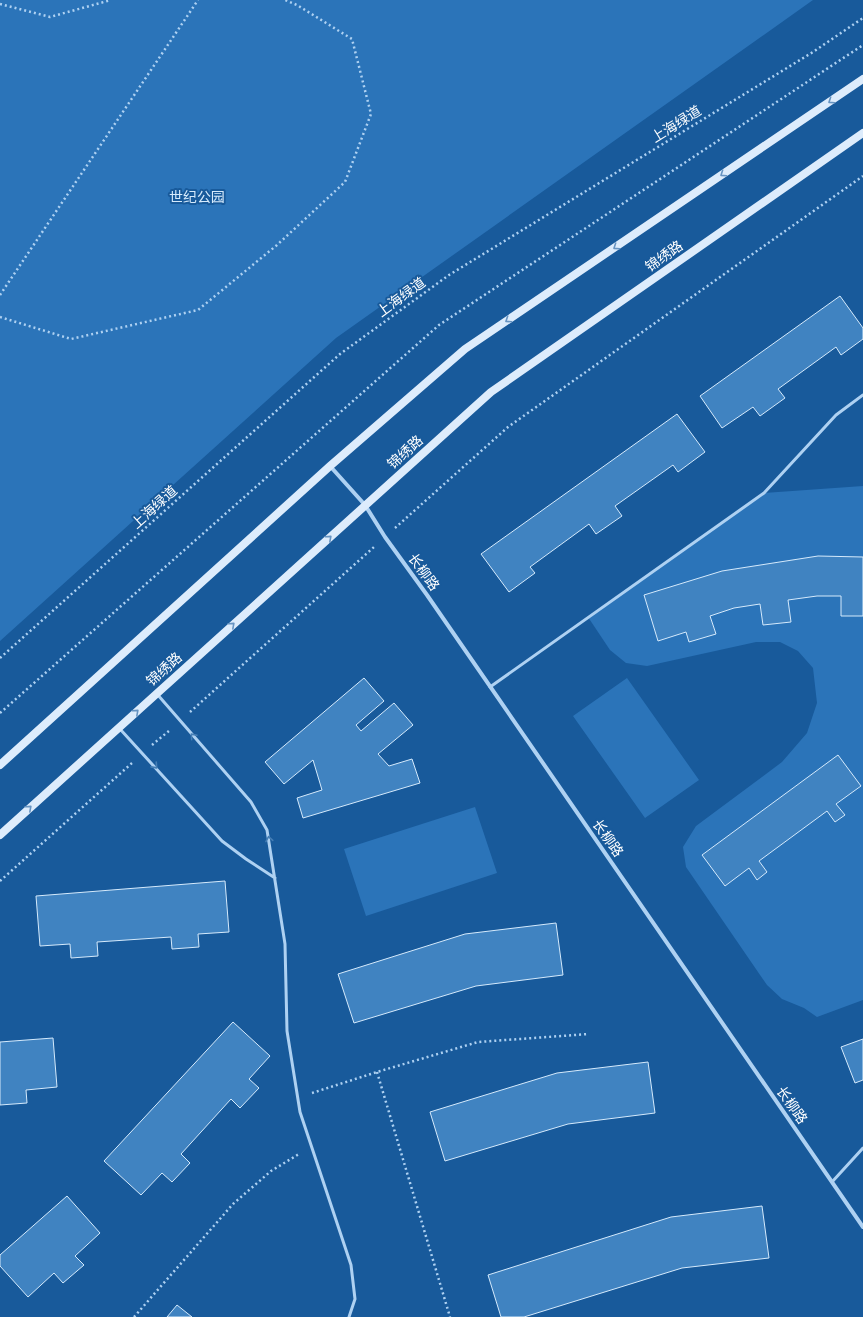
<svg xmlns="http://www.w3.org/2000/svg" width="863" height="1317" font-family="Signika,'Noto Sans SC',sans-serif">
<style>
.green{fill:#2b74b9}
.building{fill:#4083c1;stroke:#d5eafc}
.lines{fill:none;stroke-linecap:round;stroke-linejoin:round}
.path{stroke:#aed1f2;stroke-width:2.5;stroke-dasharray:2 3;stroke-linecap:butt}
.lane{stroke:#aed1f2;stroke-width:3}
.street{stroke:#aed1f2;stroke-width:4}
.secondary{stroke:#ddecfc;stroke-width:8}
.oneway{stroke:#6794c2}
.oneway2{stroke:#457eb5}
.labels{text-anchor:middle;stroke-width:4;stroke-linejoin:round;paint-order:stroke}
.street-label{font-size:14px;fill:#fff;stroke:#185a9b}
.park-label{font-size:14px;fill:#d5eafc;stroke:#185a9b}
</style>
<rect width="100%" height="100%" fill="#185a9b"/>
<!-- green -->
<path class="green" d="M0,0H813L336,338L0,641Z
M863,486V1000L817,1017L804,1008L782,999L767,985L686,867L683,847L696,826L782,762L807,733L817,703L813,668L798,651L780,642H756L647,666L626,663L610,650L588,617L764,493Z
M627,678L699,780L645,818L573,716Z
M475,807L497,873L366,916L344,849Z"/>
<!-- building -->
<path class="building" d="M840,296L863,328V339L841,355L836,347L778,389L785,398L760,416L753,407L722,428L700,396Z
M677,414L705,452L678,472L673,465L615,506L622,516L596,534L589,524L530,567L535,573L509,592L481,554Z
M818,556L863,557V616H841V596H817L788,600L791,622L763,625L760,604L734,608L710,616L716,634L689,642L686,632L658,641L644,595L722,571Z
M364,678L384,701L356,725L361,731L394,703L413,725L378,754L389,766L412,759L420,783L303,818L297,798L322,790L313,760L284,784L265,762Z
M838,755L861,786L836,804L845,815L835,822L827,811L759,861L767,872L757,880L749,868L725,886L702,855Z
M225,881L229,932L198,934L199,947L172,949L171,937L97,942L98,956L71,958L70,944L40,946L36,896Z
M556,923L563,975L476,986L354,1023L338,974L465,934Z
M233,1022L270,1056L249,1079L259,1088L240,1108L231,1099L181,1154L190,1163L172,1182L162,1173L141,1195L104,1161Z
M53,1038L57,1087L26,1090L27,1103L0,1105V1042Z
M863,1039V1080L855,1083L841,1047Z
M648,1062L655,1113L568,1124L445,1161L430,1112L557,1073Z
M67,1196L100,1233L75,1256L84,1265L63,1283L54,1273L28,1297L0,1266V1255Z
M762,1206L769,1258L682,1268L524,1317H501L488,1275L671,1217Z
M177,1305L192,1317H167Z"/>
<g class="lines">
<!-- path -->
<path class="path" d="M0,4L50,17L111,0
M0,295L198,0
M0,317L71,339L198,310L277,245L345,182L371,114L352,39L297,5L285,0
M395,528L508,427L863,176
M0,658L340,354L449,275L813,52L863,18
M190,712L374,547
M0,713L439,325L863,45
M152,745L170,730
M0,881L132,763
M377,1072L450,1317
M312,1093L377,1072L478,1042L589,1034
M134,1317L233,1204L271,1171L299,1154"/>
<!-- lane -->
<path class="lane" d="M490,687L764,493L836,415L863,395
M157,694L251,802L267,830L285,944L287,1031L300,1112L351,1265L355,1299L349,1317
M120,729L222,841L246,859L275,878
M832,1182L863,1148"/>
<!-- street -->
<path class="street" d="M330,466L365,505L385,537L427,595L863,1227"/>
<!-- secondary -->
<path class="secondary" d="M0,765L330,466L465,349L863,79
M0,835L491,392L863,133"/>
</g>
<!-- one-way arrows -->
<defs><path id="oneway-chevron" d="M-2-3.5L2.5 0L-2 3.5" fill="none" stroke-width="1.6" stroke-linecap="round" stroke-linejoin="round"/></defs>
<g class="oneway">
<use href="#oneway-chevron" transform="translate(831 101) rotate(146)"/>
<use href="#oneway-chevron" transform="translate(723 174) rotate(146)"/>
<use href="#oneway-chevron" transform="translate(616 247) rotate(146)"/>
<use href="#oneway-chevron" transform="translate(508 320) rotate(146)"/>
<use href="#oneway-chevron" transform="translate(329 538) rotate(-42)"/>
<use href="#oneway-chevron" transform="translate(232 625) rotate(-42)"/>
<use href="#oneway-chevron" transform="translate(136 712) rotate(-42)"/>
<use href="#oneway-chevron" transform="translate(29 808) rotate(-42)"/>
</g>
<g class="oneway2">
<use href="#oneway-chevron" transform="translate(193 736) rotate(-131)"/>
<use href="#oneway-chevron" transform="translate(155 766) rotate(48)"/>
<use href="#oneway-chevron" transform="translate(269 839) rotate(-100)"/>
</g>
<g class="labels">
<!-- street labels -->
<g class="street-label">
<text transform="translate(676 124) rotate(-32)" y="5">上海绿道</text>
<text transform="translate(664 256) rotate(-35)" y="5">锦绣路</text>
<text transform="translate(401 297) rotate(-36)" y="5">上海绿道</text>
<text transform="translate(405 452) rotate(-42)" y="5">锦绣路</text>
<text transform="translate(154 507) rotate(-42)" y="5">上海绿道</text>
<text transform="translate(424 572) rotate(54)" y="5">长柳路</text>
<text transform="translate(164 669) rotate(-42)" y="5">锦绣路</text>
<text transform="translate(608 838) rotate(55)" y="5">长柳路</text>
<text transform="translate(792 1105) rotate(55)" y="5">长柳路</text>
</g>
<!-- park labels -->
<g class="park-label">
<text x="197" y="202">世纪公园</text>
</g>
</g>
</svg>
